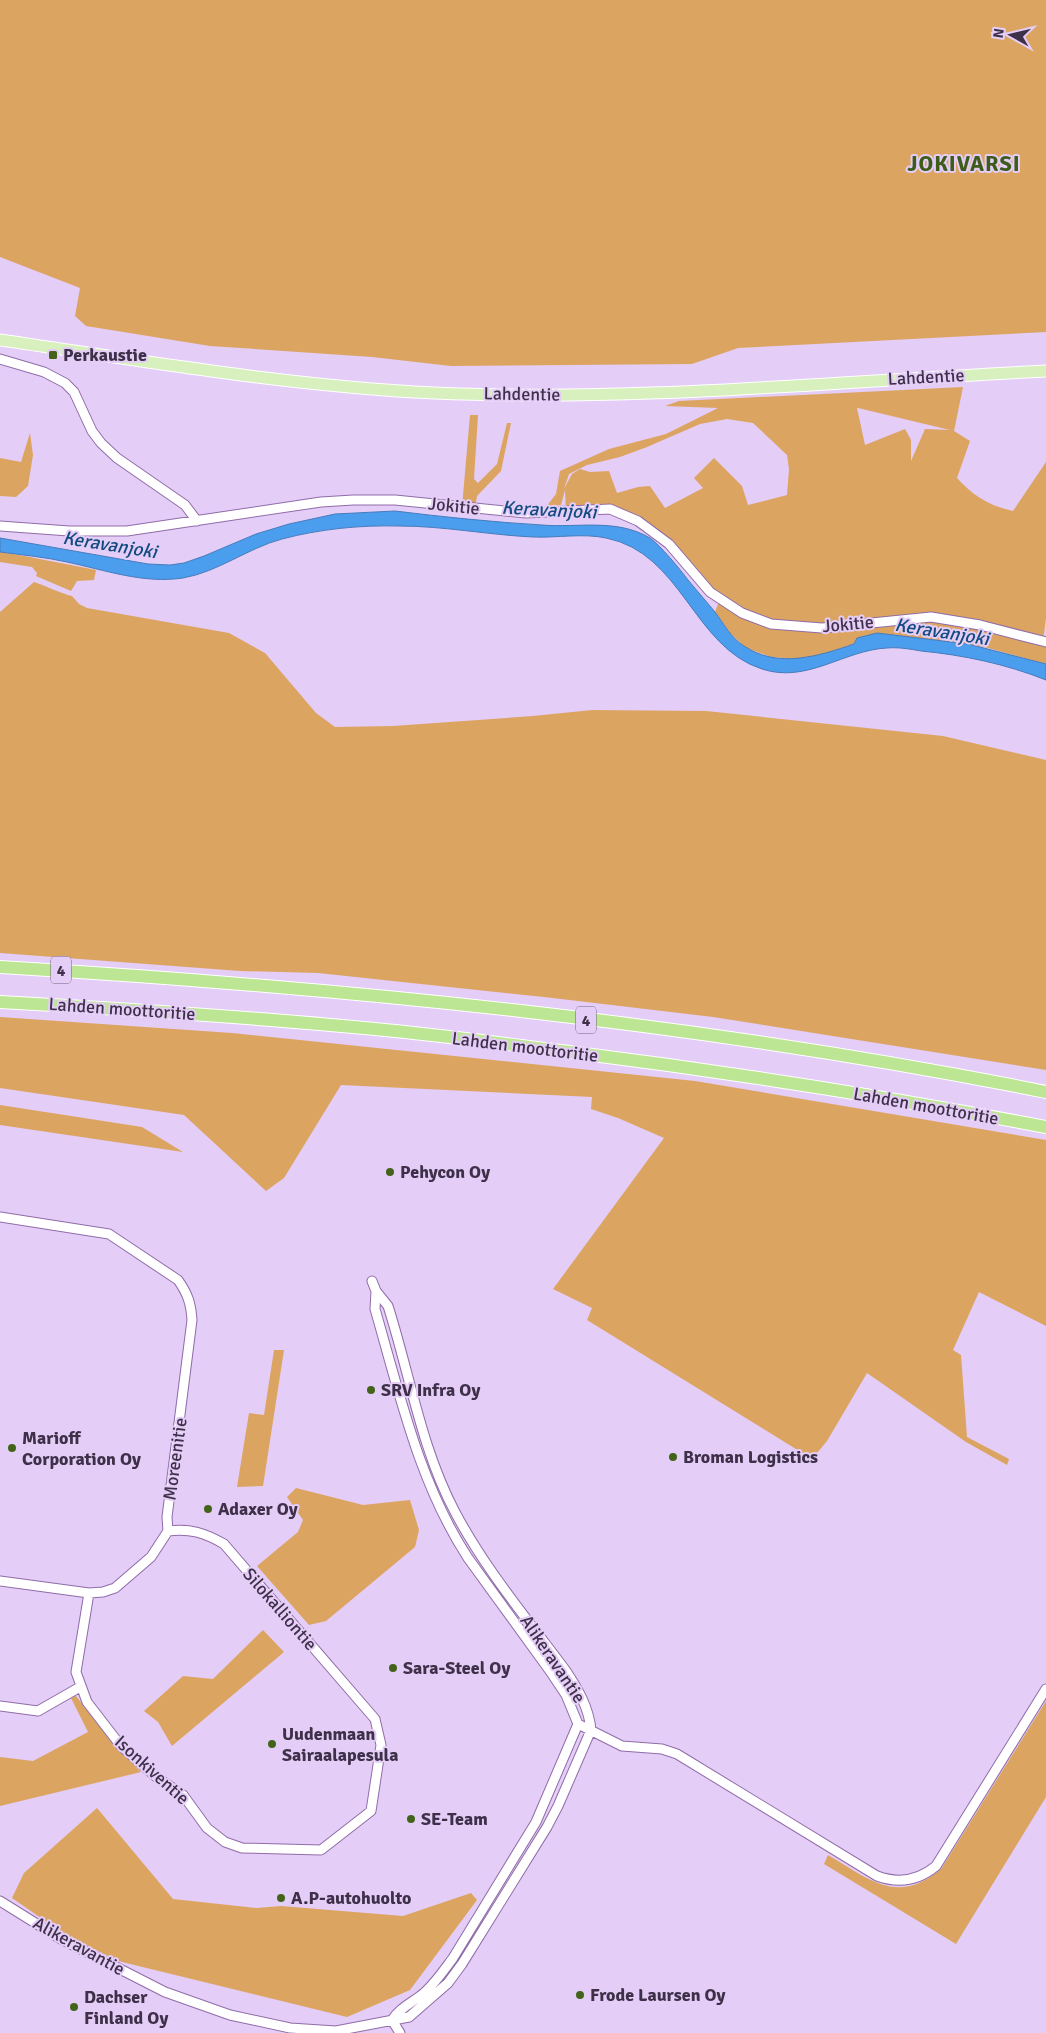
<svg xmlns="http://www.w3.org/2000/svg" width="1046" height="2033" font-family="Signika,sans-serif">
<style>
.green{fill:#dca461;fill-rule:evenodd}
.water{fill:#4b9ded;stroke:#477cbc}
.lines{fill:none;stroke-linecap:round;stroke-linejoin:round}
.minor-casing{stroke:#906ca9;stroke-width:11}
.major-casing{stroke:#fff;stroke-width:13}
.highway-casing{stroke:#fff;stroke-width:14}
.minor{stroke:#fff;stroke-width:9}
.major{stroke:#d7f0be;stroke-width:11}
.highway{stroke:#bce693;stroke-width:12}
.poi-dot{fill:#426319;stroke:#e4cdf6;stroke-width:2}
.labels{text-anchor:middle;stroke-width:4;stroke-linejoin:round;paint-order:stroke}
.shield{fill:#e4cdf6;stroke:#705f7e;stroke-width:1}
.shield-label{font-size:16px;font-weight:bold;fill:#3f304a}
.poi-label{font-size:18px;font-weight:bold;fill:#3f304a;stroke:#e4cdf6;text-anchor:start}
.street-label{font-size:18px;fill:#3f304a;stroke:#e4cdf6}
.water-label{font-size:19px;font-style:italic;fill:#114b7f;stroke:#e4cdf6}
.district-label{font-size:22px;font-weight:bold;letter-spacing:1px;fill:#3e5c19;stroke:#e4cdf6}
</style>
<rect width="100%" height="100%" fill="#e4cdf6"/>
<!-- green -->
<path class="green" d="M0,0H1046V332L738,348L692,364L451,366L372,357L210,346L86,326L75,316L80,288L0,257Z
M963,387L954,431L970,441L957,478C973,496 990,506 1013,511L1046,462V618L1043,642H1046V664L984,647L909,637L854,644L818,656L797,659L771,657L746,648L731,634L715,612L720,599L669,544L610,509L566,511L565,490L561,505L546,507L556,494L560,471L609,449L666,434L718,408L665,406L679,401ZM857,408H858L950,430L925,429L911,461V440L905,429L865,445ZM727,419L753,423L787,455L789,469L787,495L748,505L742,486L714,458L694,478L703,488L665,508L650,486L638,487L617,493L609,471L590,472L580,469L572,474L564,489L569,474L587,465L620,457L647,447L700,424Z
M470,415H478L474,479L478,483L497,464L507,423H511L501,471L477,496L475,509L462,507Z
M30,433L33,455L28,486L16,497L0,496V458L21,462Z
M0,552C33,557 64,564 96,570L94,580L77,581L71,591L36,576L37,573L32,567L0,562Z
M34,582C47,586 59,593 72,596L79,604L87,608L229,633L265,653L316,713L335,727L393,726L533,716L592,710L706,711L943,736L1046,760V1070L713,1017L544,997L318,973L240,971L0,953V612Z
M0,1017L232,1033L695,1081L1046,1140V1326L979,1292L953,1350L961,1355L967,1437L1009,1459L1007,1465L966,1442L867,1373L827,1441L812,1459L587,1320L592,1308L553,1289L664,1138L618,1118L591,1109L592,1097L341,1085L284,1178L266,1191L184,1115L0,1088Z
M0,1105L142,1127L183,1152L0,1125Z
M274,1350H284L263,1486L237,1487L249,1413L264,1415Z
M296,1488L363,1505L410,1500L419,1530L415,1547L326,1621L309,1625L257,1566L298,1532L303,1520L287,1497Z
M263,1630L284,1652L172,1746L158,1722L144,1711L183,1676L213,1679Z
M70,1696H76L111,1741L141,1772L0,1806V1757L33,1761L88,1732Z
M1046,1701V1797L956,1944L824,1864L828,1855C869,1879 897,1906 941,1869Z
M97,1808L173,1899L257,1908L281,1906L403,1916L471,1893L477,1900L410,1990L347,2017L118,1961L64,1934L12,1898L24,1873Z"/>
<!-- water -->
<path class="water" d="M395,511C444,517 492,522 542,525C578,528 616,518 650,538C660,545 680,569 688,580C697,591 706,601 715,612C724,624 731,638 744,646C778,669 819,656 854,644L857,638L877,633L968,644L1046,664V680C1006,664 963,655 921,651C910,649 898,647 887,648C844,650 807,684 762,669C693,647 682,553 606,538C583,533 557,538 533,537C489,535 444,526 399,526C360,525 320,529 282,539C248,548 218,572 183,578C143,584 105,570 67,562C45,557 22,555 0,552V538L148,564L170,565L184,563L204,556L256,534L289,524L335,514Z"/>
<g class="lines">
<!-- minor casing -->
<g class="minor-casing">
<path id="minor" d="M0,359L44,372L65,383L74,392L92,431L101,443L117,458L185,505L197,521
M0,526L69,531H127L321,502L353,500H395L526,513L610,509L638,521L669,544L710,592L742,613L771,624L822,628L931,617L980,625L1046,642
M0,1217L109,1234L178,1280C188,1294 191,1304 192,1320L167,1517L168,1531L151,1557L115,1588L103,1592L89,1593L0,1581
M376,1291L375,1309C400,1395 419,1483 468,1558L550,1671L566,1695L578,1724L536,1822L453,1958C444,1970 436,1982 425,1992C414,2002 400,2007 392,2020
M89,1593L76,1672L87,1702L121,1746L155,1776L183,1795L207,1828L225,1842L242,1848L321,1850L371,1811L381,1745L375,1719L224,1544C205,1533 190,1528 168,1531
M0,1706L38,1711L80,1687
M578,1724L622,1746L662,1749L677,1754L877,1876C899,1884 918,1881 936,1866L1046,1689
M0,1901L61,1939L165,1992L230,2015L290,2028L336,2031L409,2017L448,1983L462,1964L547,1827L558,1806L591,1730C589,1708 578,1689 566,1671C528,1620 485,1569 455,1512C421,1448 410,1375 388,1306L376,1291L372,1281
M392,2020L400,2033"/>
</g>
<!-- major casing -->
<g class="major-casing">
<path id="major" d="M0,340C144,361 289,386 435,393C638,402 843,381 1046,371"/>
</g>
<!-- highway casing -->
<g class="highway-casing">
<path id="highway" d="M0,967C349,988 703,1023 1046,1092
M0,1002C125,1009 250,1017 375,1029C440,1035 505,1044 570,1052C729,1072 888,1097 1046,1127"/>
</g>
<!-- minor -->
<use href="#minor" class="minor"/>
<!-- major -->
<use href="#major" class="major"/>
<!-- highway -->
<use href="#highway" class="highway"/>
</g>
<!-- markers -->
<g class="poi-dot">
<rect x="48" y="350" width="10" height="10" rx="2.5"/>
<circle cx="390" cy="1172" r="5"/>
<circle cx="371" cy="1390" r="5"/>
<circle cx="12" cy="1448" r="5"/>
<circle cx="673" cy="1457" r="5"/>
<circle cx="208" cy="1509" r="5"/>
<circle cx="393" cy="1668" r="5"/>
<circle cx="272" cy="1744" r="5"/>
<circle cx="411" cy="1819" r="5"/>
<circle cx="281" cy="1898" r="5"/>
<circle cx="580" cy="1995" r="5"/>
<circle cx="74" cy="2007" r="5"/>
</g>
<g class="labels">
<!-- shield labels -->
<g class="shield">
<rect x="51" y="956.5" width="20" height="27" rx="4"/>
<rect x="576" y="1006.5" width="20" height="27" rx="4"/>
</g>
<g class="shield-label">
<text x="61" y="976">4</text>
<text x="586" y="1026">4</text>
</g>
<!-- poi labels -->
<g class="poi-label">
<text x="63" y="361">Perkaustie</text>
<text x="400" y="1178">Pehycon Oy</text>
<text x="381" y="1396">SRV Infra Oy</text>
<text x="22" y="1444">Marioff<tspan x="22" dy="21">Corporation Oy</tspan></text>
<text x="683" y="1463">Broman Logistics</text>
<text x="218" y="1515">Adaxer Oy</text>
<text x="403" y="1674">Sara-Steel Oy</text>
<text x="282" y="1740">Uudenmaan<tspan x="282" dy="21">Sairaalapesula</tspan></text>
<text x="421" y="1825">SE-Team</text>
<text x="291" y="1904">A.P-autohuolto</text>
<text x="590" y="2001">Frode Laursen Oy</text>
<text x="84" y="2003">Dachser<tspan x="84" dy="21">Finland Oy</tspan></text>
</g>
<!-- street labels -->
<g class="street-label">
<text transform="translate(926 377) rotate(-3)" y="6">Lahdentie</text>
<text transform="translate(522 394) rotate(1)" y="6">Lahdentie</text>
<text transform="translate(454 506) rotate(6)" y="6">Jokitie</text>
<text transform="translate(848 624) rotate(-5)" y="6">Jokitie</text>
<text transform="translate(122 1009) rotate(4)" y="6">Lahden moottoritie</text>
<text transform="translate(525 1047) rotate(7)" y="6">Lahden moottoritie</text>
<text transform="translate(926 1106) rotate(10)" y="6">Lahden moottoritie</text>
<text transform="translate(175 1459) rotate(-82)" y="6">Moreenitie</text>
<text transform="translate(280 1609) rotate(49)" y="6">Silokalliontie</text>
<text transform="translate(553 1659) rotate(56)" y="6">Alikeravantie</text>
<text transform="translate(152 1770) rotate(42)" y="6">Isonkiventie</text>
<text transform="translate(79 1946) rotate(29)" y="6">Alikeravantie</text>
</g>
<!-- water labels -->
<g class="water-label">
<text transform="translate(549 509) rotate(3)" y="7">Keravanjoki</text>
<text transform="translate(110 544) rotate(9)" y="7">Keravanjoki</text>
<text transform="translate(942 631) rotate(9)" y="7">Keravanjoki</text>
</g>
<!-- district labels -->
<g class="district-label">
<text x="964" y="171">JOKIVARSI</text>
</g>
</g>
<!-- north arrow -->
<g transform="translate(1011 35) rotate(278)" stroke="#e4cdf6" stroke-width="4" paint-order="stroke">
<path d="M0-4L9 19L0 12L-9 19Z" fill="#3f304a"/>
<text y="-8" font-size="14" font-weight="bold" text-anchor="middle" fill="#3f304a">N</text>
</g>
</svg>
